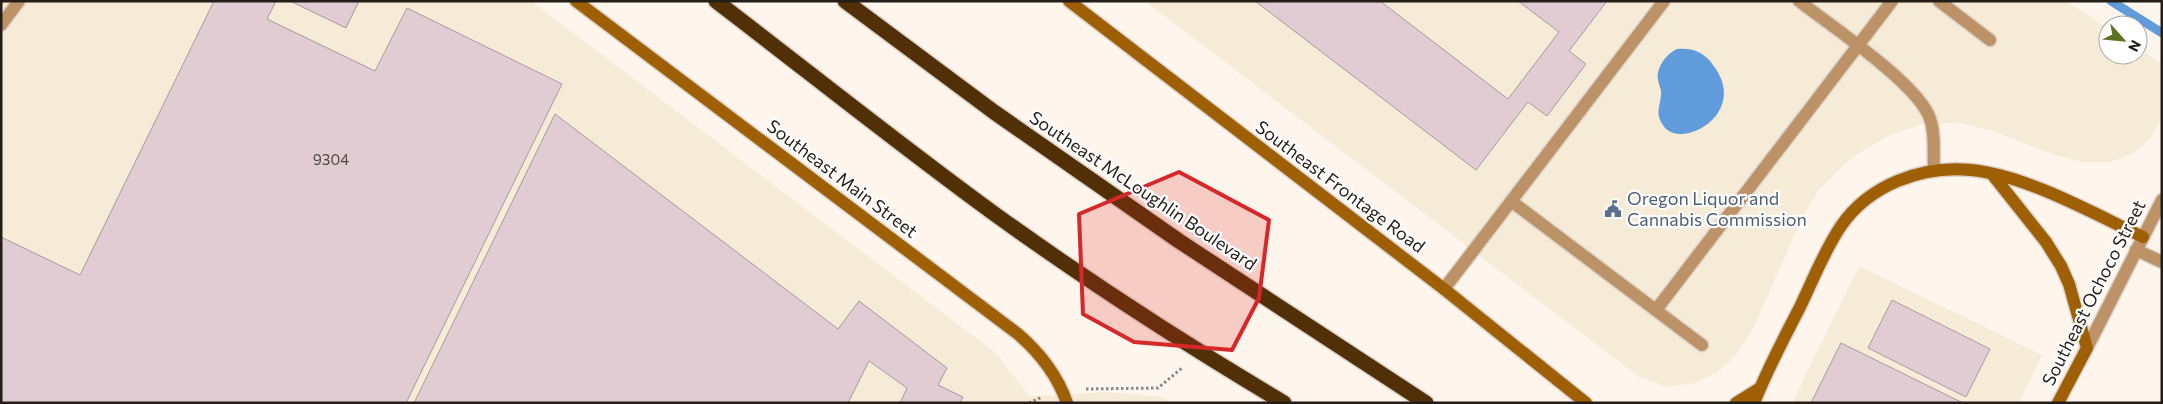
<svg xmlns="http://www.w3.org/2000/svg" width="2163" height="404" font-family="Commissioner,sans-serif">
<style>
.industrial{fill:#f6ebd7}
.water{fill:#609bdc}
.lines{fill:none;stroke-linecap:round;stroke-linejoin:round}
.stream{stroke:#609bdc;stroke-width:9}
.building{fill:#e1ccd3;stroke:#aa979d}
.lane-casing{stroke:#dbd3cb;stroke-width:15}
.street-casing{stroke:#dbd3cb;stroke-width:15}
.secondary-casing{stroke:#dbd3cb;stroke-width:15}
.highway-casing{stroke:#dbd3cb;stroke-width:18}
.path{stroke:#8f8781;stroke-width:3;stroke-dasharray:2.5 2.5;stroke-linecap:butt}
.lane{stroke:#bd9266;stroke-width:12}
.street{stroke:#bd9266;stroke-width:12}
.secondary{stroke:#9e5f05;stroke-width:12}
.highway{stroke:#513007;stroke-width:15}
.marked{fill:#d62828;fill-opacity:0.2;stroke:#d62828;stroke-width:4;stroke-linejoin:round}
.labels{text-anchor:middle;stroke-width:4.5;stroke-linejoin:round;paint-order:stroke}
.number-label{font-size:15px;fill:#534a48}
.street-label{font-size:18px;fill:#241e19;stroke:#fff}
.service-label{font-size:18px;fill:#4e5e75;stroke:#fff;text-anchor:start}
</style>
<rect width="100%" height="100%" fill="#fef5ed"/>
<!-- industrial -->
<path class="industrial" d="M1,1H531L997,354L1029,396L1109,392L1162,397L1171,403H1Z
M1145,1H2066L2108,29V55H2138V48L2162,64V116L2150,139L2135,152L2111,162H2082L2052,154L1990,130L1960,123L1923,124L1892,134L1851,158L1817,192L1798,227L1753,329L1737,354L1717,373L1695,383L1667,387L1639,377Z
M1859,266L2042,355L2019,403H1792Z"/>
<!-- water -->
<path class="water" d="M1677,49C1693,48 1704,52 1713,65C1751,114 1679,152 1663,125C1655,113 1660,107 1661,95C1662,91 1659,85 1658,80C1656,68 1666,54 1677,49Z"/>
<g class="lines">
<!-- stream -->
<path class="stream" d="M2111,1L2162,33"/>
</g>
<!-- building -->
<path class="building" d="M214,1H276L267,19L375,71L407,8L562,84L406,403H1V237L80,275Z
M290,1H359L346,28Z
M1255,1H1380L1508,99L1559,32L1518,1H1607L1569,51L1586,64L1547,116L1528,102L1476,170Z
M555,114L838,329L859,301L947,368L938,385L963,397L960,403H900L907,388L869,361L848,403H414Z
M1892,300L1990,349L1966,397L1868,348Z
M1841,343L1963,403H1811Z"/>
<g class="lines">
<!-- lane casing -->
<g class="lane-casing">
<path id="lane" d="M1799,1C1830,25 1912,80 1928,114C1936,130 1933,153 1934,170
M1939,1L1990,40
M1511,201L1702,345
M2136,250L2162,262
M1444,289L1664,1
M1656,310L1892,1"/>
</g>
<!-- street casing -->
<g class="street-casing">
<path id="street" d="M1,25L19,1
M2087,348L2162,200"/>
</g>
<!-- secondary casing -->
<g class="secondary-casing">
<path id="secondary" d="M576,1L1018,334C1040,353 1057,374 1067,403
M1069,1L1444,289L1586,403
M1992,174L2046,242L2061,266L2069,284L2087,348L2058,403
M1736,403L1760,388
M1754,403C1767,370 1784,338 1800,307C1813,280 1824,251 1841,226C1869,185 1922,165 1971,170C2025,175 2093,213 2143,237"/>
</g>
<!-- highway casing -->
<g class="highway-casing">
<path id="highway" d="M716,1C809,72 901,146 996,215C1089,282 1185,344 1284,403
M845,1L994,112L1179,241L1426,403"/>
</g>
<!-- path -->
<path class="path" d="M1086,389L1158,388L1182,368
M1029,403L1042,397"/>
<!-- lane -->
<use href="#lane" class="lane"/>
<!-- street -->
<use href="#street" class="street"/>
<!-- secondary -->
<use href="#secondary" class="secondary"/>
<!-- highway -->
<use href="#highway" class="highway"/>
</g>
<!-- marked area -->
<path class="marked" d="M1179,172L1269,220L1259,298L1232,350L1134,342L1083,314L1079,214Z"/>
<!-- icons -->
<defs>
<g id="civic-bare" transform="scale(1.35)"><path d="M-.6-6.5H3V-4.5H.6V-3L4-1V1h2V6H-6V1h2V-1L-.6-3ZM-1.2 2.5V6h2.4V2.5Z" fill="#5c6f8a" stroke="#fff" stroke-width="2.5" paint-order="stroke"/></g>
</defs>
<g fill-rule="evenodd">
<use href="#civic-bare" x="1613" y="209"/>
</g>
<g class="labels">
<!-- number labels -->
<g class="number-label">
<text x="331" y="165">9304</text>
</g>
<!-- street labels -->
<g class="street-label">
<text transform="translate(842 179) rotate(37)" y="6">Southeast Main Street</text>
<text transform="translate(1340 187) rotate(37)" y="6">Southeast Frontage Road</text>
<text transform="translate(1143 191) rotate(34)" y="6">Southeast McLoughlin Boulevard</text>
<text transform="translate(2094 293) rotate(-63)" y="6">Southeast Ochoco Street</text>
</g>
<!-- service labels -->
<g class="service-label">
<text x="1627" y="205">Oregon Liquor and<tspan x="1627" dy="21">Cannabis Commission</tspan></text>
</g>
</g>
<!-- border -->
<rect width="2163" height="404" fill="none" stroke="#241e19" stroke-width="5"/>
<!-- north arrow -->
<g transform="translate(2123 40) rotate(117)"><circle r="24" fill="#ffffff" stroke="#a7a5a3"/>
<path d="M0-4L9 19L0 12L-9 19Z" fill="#5d7120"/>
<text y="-8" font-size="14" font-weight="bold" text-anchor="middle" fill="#241e19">N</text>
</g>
</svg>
